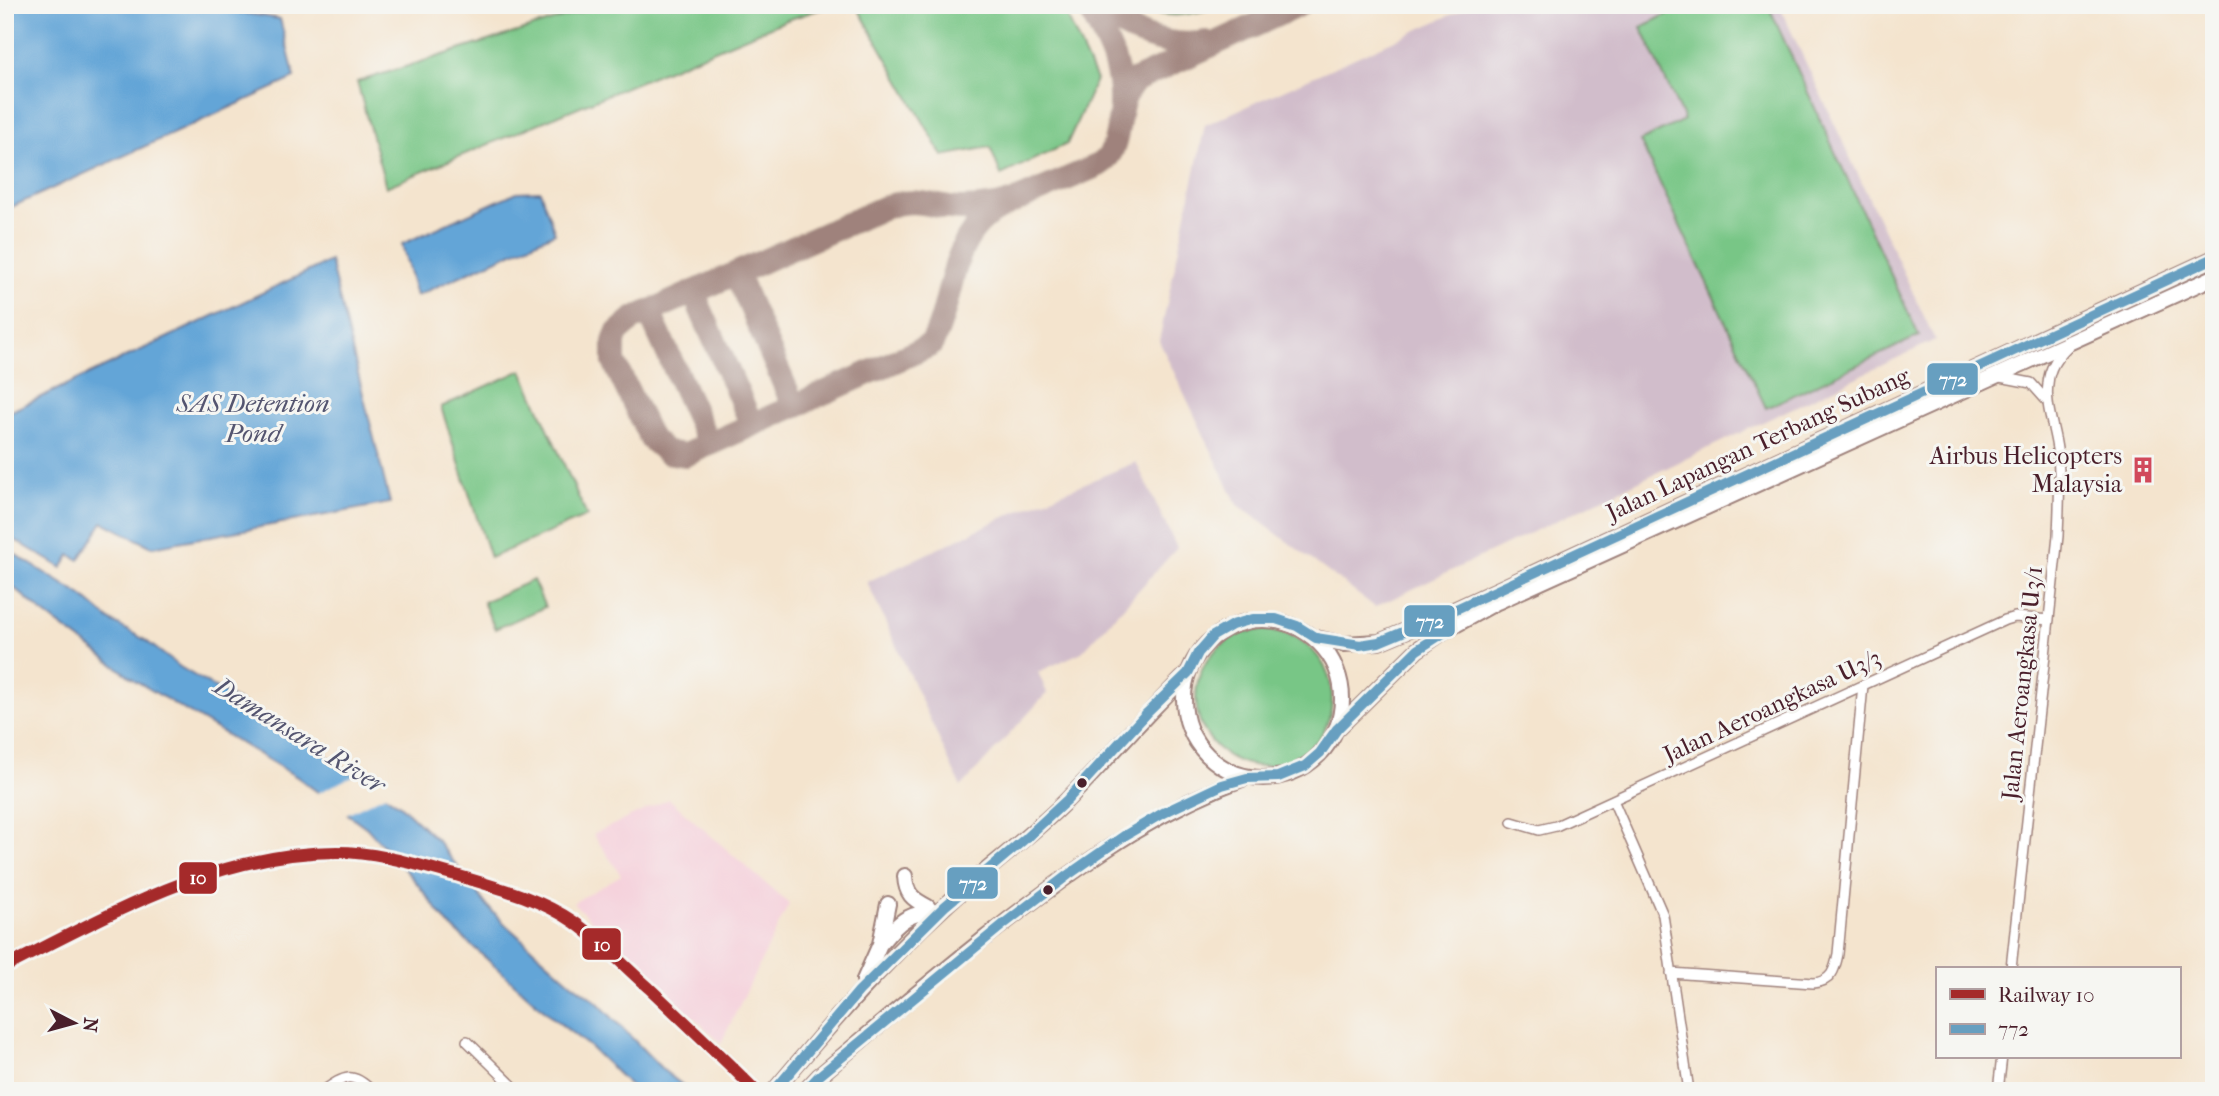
<svg xmlns="http://www.w3.org/2000/svg" width="2219" height="1096" font-family="'IM FELL French Canon',serif">
<style>
.built{fill:#f5cfda}
.industrial{fill:#d1bdcb}
.green{fill:#78c686;stroke:#617258;stroke-width:2}
.water{fill:#64a5d7;stroke:#576281;stroke-width:2}
.pier{fill:#f4e4ce}
.lines{fill:none;stroke-linecap:round;stroke-linejoin:round}
.taxiway{stroke:#9f827c;stroke-width:24}
.street-casing{stroke:#9f827c;stroke-width:12}
.primary-casing{stroke:#9f827c;stroke-width:18}
.street{stroke:#fff;stroke-width:9}
.primary{stroke:#fff;stroke-width:14}
.bus-1-casing{stroke:#f6f6f2;stroke-width:16}
.bus-1{stroke:#679fc0;stroke-width:10}
.rail-1-casing{stroke:#f6f6f2;stroke-width:18}
.rail-1{stroke:#a52a2a;stroke-width:12}
.bus-dot{fill:#4a1f2b;stroke:#f6f6f2;stroke-width:2.5}
.labels{text-anchor:middle;stroke-width:6;stroke-linejoin:round;paint-order:stroke}
.street-label{font-size:24px;fill:#4a1f2b;stroke:#f6f6f2}
.poi-label{font-size:24px;fill:#4a1f2b;stroke:#f6f6f2;text-anchor:end}
.water-label{font-size:26px;font-style:italic;fill:#545570;stroke:#f6f6f2}
.line-badge{stroke:#f6f6f2;stroke-width:2.5}
.badge-label{font-size:19px;text-anchor:middle;font-weight:bold;fill:#fff}
</style>
<rect width="100%" height="100%" fill="#f6f6f2"/>
<filter id="ink" filterUnits="userSpaceOnUse"><feTurbulence type="fractalNoise" baseFrequency=".0143" numOctaves="2"/><feDisplacementMap in="SourceGraphic" scale="14" xChannelSelector="R" yChannelSelector="G"/><feConvolveMatrix kernelMatrix="1 2 1 2 8 2 1 2 1" color-interpolation-filters="sRGB"/></filter>
<filter id="wash" filterUnits="userSpaceOnUse"><feTurbulence type="fractalNoise" baseFrequency=".00686" numOctaves="4" result="noise"/><feDisplacementMap in="SourceGraphic" scale="28" xChannelSelector="R" yChannelSelector="G"/><feGaussianBlur stdDeviation="1.57" result="paint"/><feColorMatrix in="noise" values="0 0 0 0 0 0 0 0 0 0 0 0 0 0 0 0 0 1.4 0 .05"/><feComposite in="paint" operator="in"/></filter>
<g filter="url(#wash)">
<rect width="100%" height="100%" fill="#f4e4ce"/>
<!-- built -->
<path class="built" d="M669,799L789,904L721,1043L573,903L621,875L593,834Z"/>
<!-- industrial -->
<path class="industrial" d="M1473,5H1779L1935,340L1375,607L1237,504L1159,341L1205,125Z
M1136,462L1177,548L1082,652L1038,672L1047,693L961,787L867,582L1011,514Z"/>
<!-- green -->
<path class="green" d="M603,5H833L787,20L386,187L357,82Z
M856,5H1062L1096,80L1067,144L1001,175L990,147L943,156Z
M1133,5H1226C1189,15 1169,22 1133,5Z
M1686,5H1768L1919,336L1766,408L1640,141L1684,120L1641,27Z
M522,370L587,516L490,558L441,407Z
M533,580L545,607L495,629L483,602Z
M1196 698a68 68 0 1 1 136 0a68 68 0 1 1-136 0Z"/>
<!-- water -->
<path class="water" d="M5,5H198L280,19L295,78L5,210Z
M540,191L555,233L416,296L402,244L517,192Z
M330,261L390,503L152,547L103,522L79,560L70,555L62,568L5,534V467L9,460L5,458V414Z
M5,548L82,596L111,621L145,640L180,667L304,741L400,805L437,840L488,907L507,926L570,982L597,1002L663,1070L690,1091H636L590,1047L553,1018L449,925L415,881L367,828L297,777L136,681L42,612L5,580Z"/>
<!-- pier -->
<path class="pier" d="M359,773L389,793L344,815L316,794Z"/>
<g class="lines">
<!-- taxiway -->
<path class="taxiway" d="M1088,5C1106,42 1122,64 1120,106
M1097,5C1125,33 1167,49 1206,42
M1011,203C1000,209 987,215 979,224C948,256 952,307 931,345L685,455L666,452L651,439L614,362V342L617,333L633,319L885,207C919,196 929,207 961,209C978,209 994,207 1011,203L1099,165C1121,152 1116,120 1124,99C1126,92 1131,86 1136,80L1299,5
M736,273L794,407
M693,292L752,425
M649,312L709,444"/>
</g>
</g>
<g filter="url(#ink)">
<g class="lines">
<!-- street casing -->
<g class="street-casing">
<path id="street" d="M2000,377L2031,383L2047,401
M1613,800L1663,915L1689,1091
M1512,822L1539,830L1556,826L2005,620L2015,617L2049,620
M2011,968L2058,536C2059,507 2061,478 2057,449C2054,427 2045,405 2048,384C2049,368 2057,357 2068,346
M1671,973L1813,983C1832,982 1835,969 1838,954L1863,685
M467,1041L518,1091
M323,1091C345,1076 352,1071 372,1091
M1998,1091L2002,1056"/>
</g>
<!-- primary casing -->
<g class="primary-casing">
<path id="primary" d="M1184 699a79 79 0 1 1 158 0a79 79 0 1 1-158 0Z
M1316,638L1344,644L1379,642L1441,616L2214,258
M1337,729L1417,650L1443,632L1497,602L2214,277
M905,876C906,894 912,899 928,907
M881,943C900,920 909,912 940,911
M864,980L880,944L888,904
M774,1091C828,1027 881,965 943,908C983,871 1028,839 1067,800C1108,758 1146,714 1188,673
M805,1091L819,1076C888,1018 956,959 1028,905C1099,852 1164,807 1247,777"/>
</g>
<!-- street -->
<use href="#street" class="street"/>
<!-- primary -->
<use href="#primary" class="primary"/>
<!-- bus-1 casing -->
<g class="bus-1-casing">
<path id="bus-1" d="M774,1091L859,991L945,906L1026,838L1067,800L1147,713L1188,673L1198,653L1213,636L1232,625L1253,619H1276L1297,626L1316,638L1360,645L1379,642L1441,616L2214,258
M805,1091L819,1076L1005,923L1068,875L1124,836L1163,813L1222,785L1247,778L1278,777L1305,766L1320,753L1337,729L1417,650L1451,628"/>
</g>
<!-- bus-1 -->
<use href="#bus-1" class="bus-1"/>
<!-- rail-1 casing -->
<g class="rail-1-casing">
<path id="rail-1" d="M5,967C109,915 217,852 337,852C377,852 418,865 456,875C496,887 539,898 574,922C601,941 624,966 649,988C685,1022 721,1056 756,1091"/>
</g>
<!-- rail-1 -->
<use href="#rail-1" class="rail-1"/>
</g>
</g>
<!-- icons -->
<defs>
<g id="building-bare" transform="scale(2.1)"><path d="M-4-6H4V6H1V3H-1V6H-4ZM-2.5-4.3h1.7v1.8h-1.7ZM.8-4.3h1.7v1.8H.8ZM-2.5-1h1.7V.8h-1.7ZM.8-1h1.7V.8H.8Z" fill="#d1495b" stroke="#f6f6f2" stroke-width="2.5" paint-order="stroke"/></g>
</defs>
<g fill-rule="evenodd">
<use href="#building-bare" x="2143" y="470"/>
</g>
<!-- markers -->
<g class="bus-dot">
<circle cx="1082" cy="783" r="6"/>
<circle cx="1048" cy="890" r="6"/>
</g>
<g class="labels">
<!-- street labels -->
<g class="street-label">
<text transform="translate(1758 444) rotate(-25)" y="8">Jalan Lapangan Terbang Subang</text>
<text transform="translate(2022 683) rotate(-84)" y="8">Jalan Aeroangkasa U3/1</text>
<text transform="translate(1772 706) rotate(-25)" y="8">Jalan Aeroangkasa U3/3</text>
</g>
<!-- poi labels -->
<g class="poi-label">
<text x="2122" y="464">Airbus Helicopters<tspan x="2122" dy="28">Malaysia</tspan></text>
</g>
<!-- water labels -->
<g class="water-label">
<text x="253" y="412">SAS Detention<tspan x="253" dy="30">Pond</tspan></text>
<text transform="translate(300 735) rotate(32)" y="9">Damansara River</text>
</g>
</g>
<g class="line-badge">
<rect x="1926" y="362" width="53" height="34" rx="7" fill="#679fc0"/>
<rect x="1403" y="604" width="53" height="34" rx="7" fill="#679fc0"/>
<rect x="178" y="861" width="40" height="34" rx="7" fill="#a52a2a"/>
<rect x="946" y="866" width="53" height="34" rx="7" fill="#679fc0"/>
<rect x="581" y="927" width="41" height="34" rx="7" fill="#a52a2a"/>
</g>
<g class="badge-label">
<text x="1953" y="386">772</text>
<text x="1430" y="628">772</text>
<text x="198" y="884">10</text>
<text x="973" y="890">772</text>
<text x="602" y="951">10</text>
</g>
<!-- margin -->
<rect width="2219" height="1096" fill="none" stroke="#f6f6f2" stroke-width="28"/>
<!-- legend -->
<rect x="1936" y="967" width="245" height="91" fill="#f6f6f2" stroke="#b1a0a2" stroke-width="2"/>
<rect x="1950" y="989" width="35" height="10" fill="#a52a2a" stroke="#b1a0a2" stroke-width="2"/>
<text x="1998" y="1002" font-size="21" fill="#4a1f2b">Railway 10</text>
<rect x="1950" y="1024" width="35" height="10" fill="#679fc0" stroke="#b1a0a2" stroke-width="2"/>
<text x="1998" y="1036" font-size="21" fill="#4a1f2b">772</text>
<!-- north arrow -->
<g transform="translate(74 1023) rotate(96)" stroke="#f6f6f2" stroke-width="5" paint-order="stroke">
<path d="M0-5L12 26L0 18L-12 26Z" fill="#4a1f2b"/>
<text y="-10" font-size="19" font-weight="bold" text-anchor="middle" fill="#4a1f2b">N</text>
</g>
</svg>
